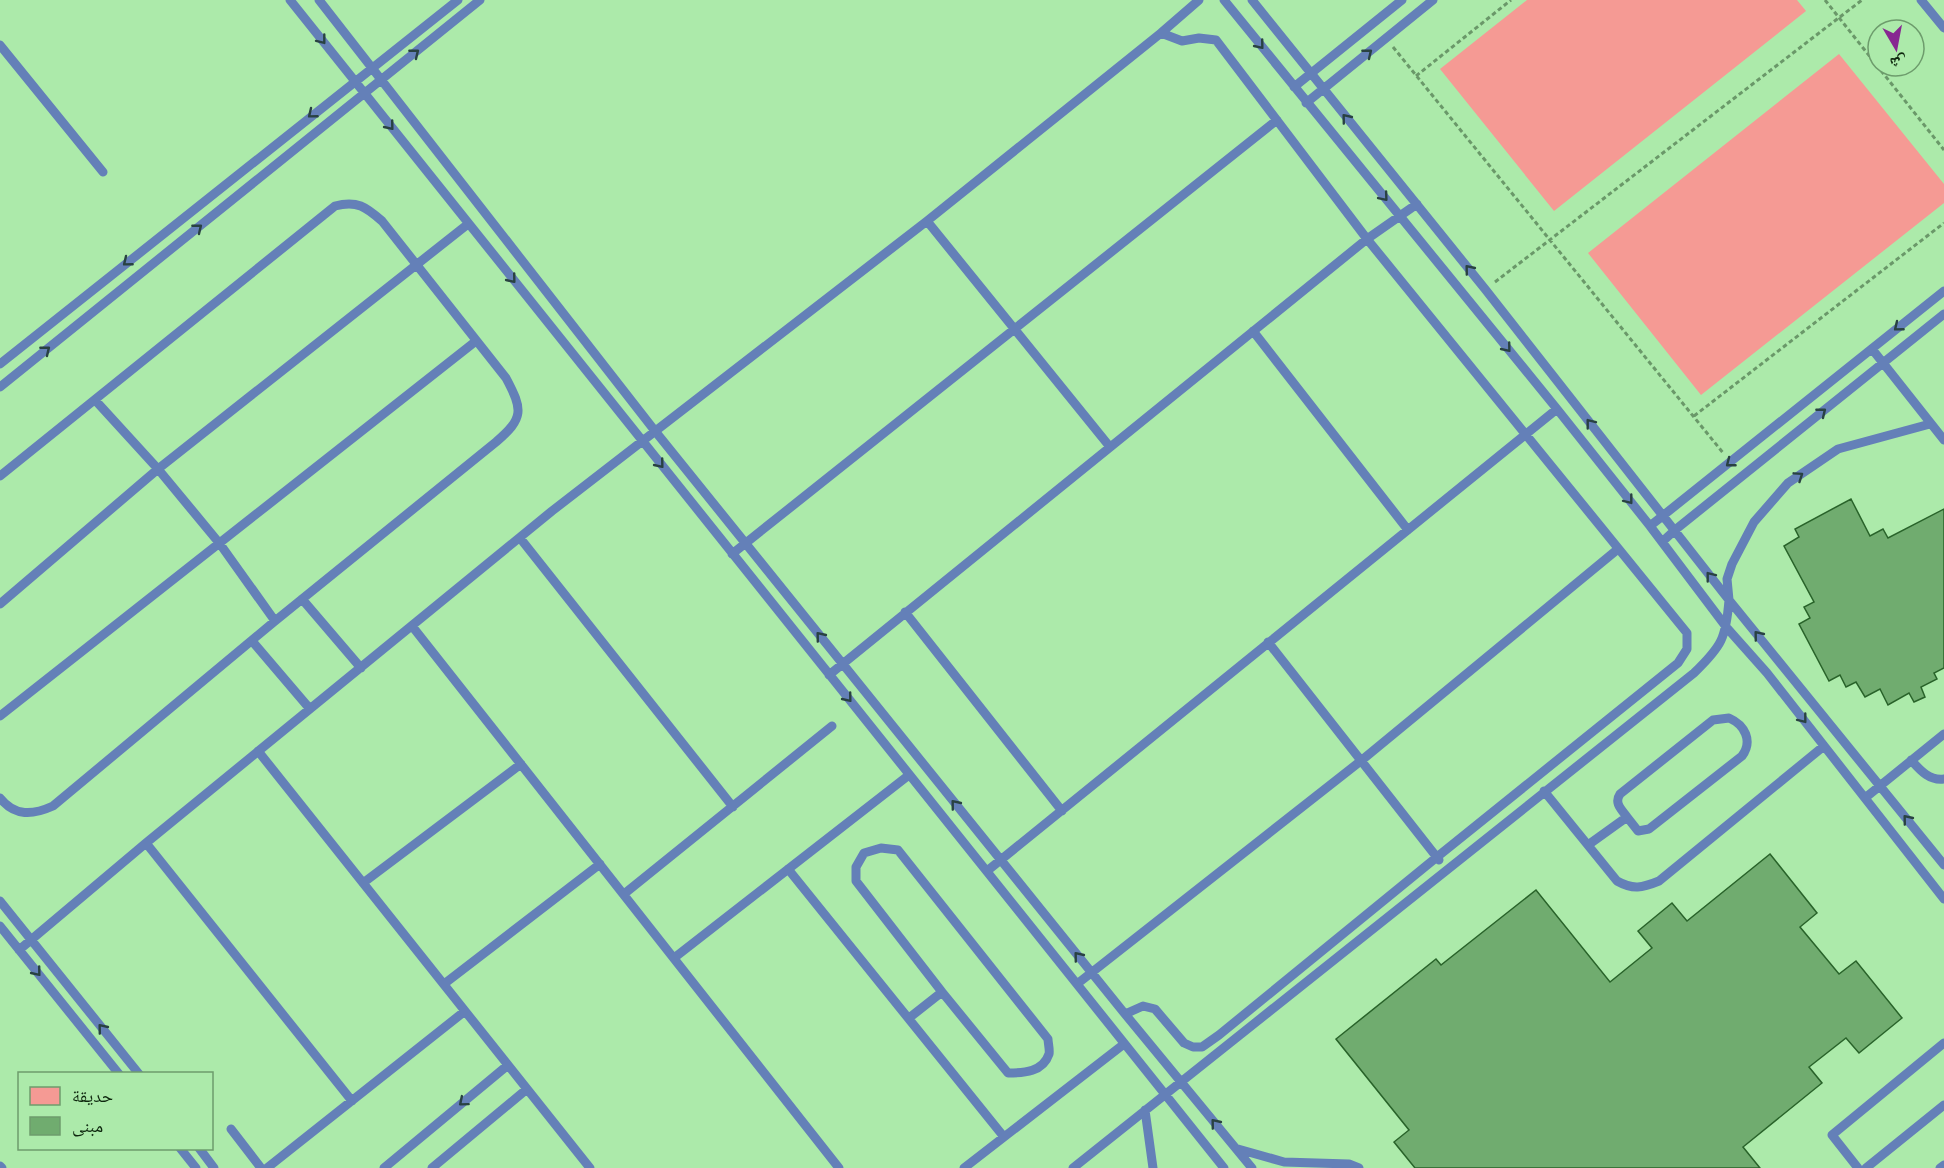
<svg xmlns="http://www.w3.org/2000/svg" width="1944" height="1168" font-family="'Source Sans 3','Noto Naskh Arabic',sans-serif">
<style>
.green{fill:#f59a94}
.building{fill:#70ac6f;stroke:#29632a;stroke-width:1.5}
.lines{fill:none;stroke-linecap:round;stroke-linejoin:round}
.path{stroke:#6a9869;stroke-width:3;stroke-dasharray:4.5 3;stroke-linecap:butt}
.service{stroke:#6480b8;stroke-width:9}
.oneway{stroke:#294242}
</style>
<rect width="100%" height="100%" fill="#aceaaa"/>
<!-- green -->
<path class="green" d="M1527,0H1797L1806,11L1554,211L1440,69Z
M1839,54L1944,184V203L1701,395L1588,253Z"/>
<!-- building -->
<path class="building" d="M1851,499L1870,536L1883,529L1888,538L1944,509V668L1934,673L1937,679L1921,687L1925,697L1914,702L1909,693L1888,705L1880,689L1865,697L1856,682L1846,687L1840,675L1829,681L1799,624L1810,618L1804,607L1814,602L1784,546L1799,537L1795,529Z
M1770,854L1817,913L1800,927L1839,974L1856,961L1902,1018L1859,1053L1846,1038L1809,1067L1822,1083L1743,1147L1760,1168H1415L1394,1142L1409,1130L1336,1039L1436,959L1441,965L1536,890L1610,982L1652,948L1638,931L1672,903L1687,921Z"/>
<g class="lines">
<!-- path -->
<path class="path" d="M1825,0L1944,150
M1393,47L1724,454
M1416,76L1511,0
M1495,282L1862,0
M1694,416L1944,223"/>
<!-- service -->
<path class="service" d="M290,0L1224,1168
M319,0L655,431L1125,1014L1252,1168
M1224,0L1557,409L1650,526L1727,628L1767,673L1944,899
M1921,0L1944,28
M0,45L103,172
M1294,87L1402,0
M1306,103L1433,0
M927,221L1110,447
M1253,331L1408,530
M1872,349L1944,440
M0,364L458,0
M0,387L480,0
M95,400L158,469L220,544L275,621
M1930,424L1838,449L1788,483L1754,522L1732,564L1727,579L1729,600L1944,865
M0,476L335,206C357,200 366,207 382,221L506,378C523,410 524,418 496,442L275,621L53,806C33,815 15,817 0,798
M1650,526L1944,291
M520,538L733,807
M1662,542L1675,530L1944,314
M732,554L1277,120
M302,599L361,668
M0,604L158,469L468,224
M905,612L1062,811
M412,626L839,1168
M252,641L310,709
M1268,642L1439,860
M829,675L1367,239L1417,204
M0,716L476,341
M258,751L590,1168
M1911,760C1920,770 1929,781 1944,779
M1544,791L1617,881C1633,890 1642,888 1659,881L1824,746
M1865,798L1944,734
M146,843L352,1101
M1588,845L1627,817L1638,831L1649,829L1742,756C1753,741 1745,725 1729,718L1713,720L1620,794C1614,803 1621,809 1627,817
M788,869L1004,1137
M987,871L1557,409
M363,883L521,764
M624,894L832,726
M0,901L139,1074
M0,926L119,1074
M19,950L146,843L552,511L927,221L1161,33L1199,0
M674,958L909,775
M444,984L600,864
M1077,984L1362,760L1618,549
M1125,1014L1143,1006L1155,1009L1184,1043L1193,1047H1202L1219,1035L1437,857L1678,663L1687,649V633L1367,239L1216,40L1199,38L1182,41L1161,33
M909,1018L942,992L856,881V867L864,853L881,848L898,850L1048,1039C1048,1043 1050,1050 1049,1054C1043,1072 1024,1073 1008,1073L942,992
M1145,1110L1153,1168
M231,1129L261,1168
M180,1148L196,1168
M199,1148L214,1168
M1238,1149L1284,1162L1349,1164L1359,1168
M0,1166L2,1168
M267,1168L465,1011
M384,1168L508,1065
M432,1168L527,1089
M964,1168L1124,1044
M1073,1168L1694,673C1722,646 1726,638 1729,600L1485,289L1252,0
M1858,1168L1832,1135L1944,1043
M1866,1168L1944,1105
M1940,1168L1944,1165"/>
</g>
<!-- one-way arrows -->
<defs><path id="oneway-chevron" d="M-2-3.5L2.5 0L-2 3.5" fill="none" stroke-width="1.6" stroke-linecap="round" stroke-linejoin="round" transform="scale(1.5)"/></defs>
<g class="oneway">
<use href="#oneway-chevron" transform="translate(322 40) rotate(52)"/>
<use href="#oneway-chevron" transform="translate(1260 45) rotate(51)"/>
<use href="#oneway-chevron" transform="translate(415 53) rotate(-39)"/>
<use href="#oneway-chevron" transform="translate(1368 53) rotate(-39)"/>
<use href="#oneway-chevron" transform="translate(312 114) rotate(141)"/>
<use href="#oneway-chevron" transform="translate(1346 118) rotate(-129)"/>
<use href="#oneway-chevron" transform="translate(390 126) rotate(51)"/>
<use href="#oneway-chevron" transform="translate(1384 197) rotate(50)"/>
<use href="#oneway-chevron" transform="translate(198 228) rotate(-39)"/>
<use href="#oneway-chevron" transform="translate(127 262) rotate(141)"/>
<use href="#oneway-chevron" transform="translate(1469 269) rotate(-129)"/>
<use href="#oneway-chevron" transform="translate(512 279) rotate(51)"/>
<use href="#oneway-chevron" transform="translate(1898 327) rotate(141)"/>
<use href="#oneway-chevron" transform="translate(1507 348) rotate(51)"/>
<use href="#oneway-chevron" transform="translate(46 350) rotate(-39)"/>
<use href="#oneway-chevron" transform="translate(1822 412) rotate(-39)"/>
<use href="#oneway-chevron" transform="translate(1590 423) rotate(-128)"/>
<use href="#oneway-chevron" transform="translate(1730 463) rotate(142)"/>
<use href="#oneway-chevron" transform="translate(660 464) rotate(51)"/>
<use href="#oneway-chevron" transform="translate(1799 476) rotate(-34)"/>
<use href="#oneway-chevron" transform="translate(1629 500) rotate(52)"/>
<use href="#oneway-chevron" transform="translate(1710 576) rotate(-128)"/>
<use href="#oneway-chevron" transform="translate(1758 635) rotate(-129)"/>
<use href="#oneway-chevron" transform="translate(820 636) rotate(-129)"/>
<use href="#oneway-chevron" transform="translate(848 698) rotate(51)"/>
<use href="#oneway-chevron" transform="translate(1803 719) rotate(52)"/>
<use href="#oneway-chevron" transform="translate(955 804) rotate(-129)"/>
<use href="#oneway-chevron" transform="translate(1907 819) rotate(-129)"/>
<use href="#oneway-chevron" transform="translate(1078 956) rotate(-129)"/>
<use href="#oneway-chevron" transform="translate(37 972) rotate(51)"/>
<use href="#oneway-chevron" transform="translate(102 1028) rotate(-129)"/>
<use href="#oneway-chevron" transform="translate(463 1102) rotate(140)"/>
<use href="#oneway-chevron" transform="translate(1215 1123) rotate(-129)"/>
</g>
<!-- legend -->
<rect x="18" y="1072" width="195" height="78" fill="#aceaaa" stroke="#6d9c6c" stroke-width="1.5"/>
<rect x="30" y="1087" width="30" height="18" fill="#f59a94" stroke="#6d9c6c" stroke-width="1.5"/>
<text x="72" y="1102" font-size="18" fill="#0f280f">حديقة</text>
<rect x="30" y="1117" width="30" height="18" fill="#70ac6f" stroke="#6d9c6c" stroke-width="1.5"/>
<text x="72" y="1132" font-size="18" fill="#0f280f">مبنى</text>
<!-- north arrow -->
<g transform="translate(1896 48) rotate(170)"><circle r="28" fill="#aceaaa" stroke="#6d9c6c" stroke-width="1.5"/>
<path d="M0-4.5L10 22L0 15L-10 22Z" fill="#872791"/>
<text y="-9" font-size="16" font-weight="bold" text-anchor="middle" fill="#0f280f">ش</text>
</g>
</svg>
